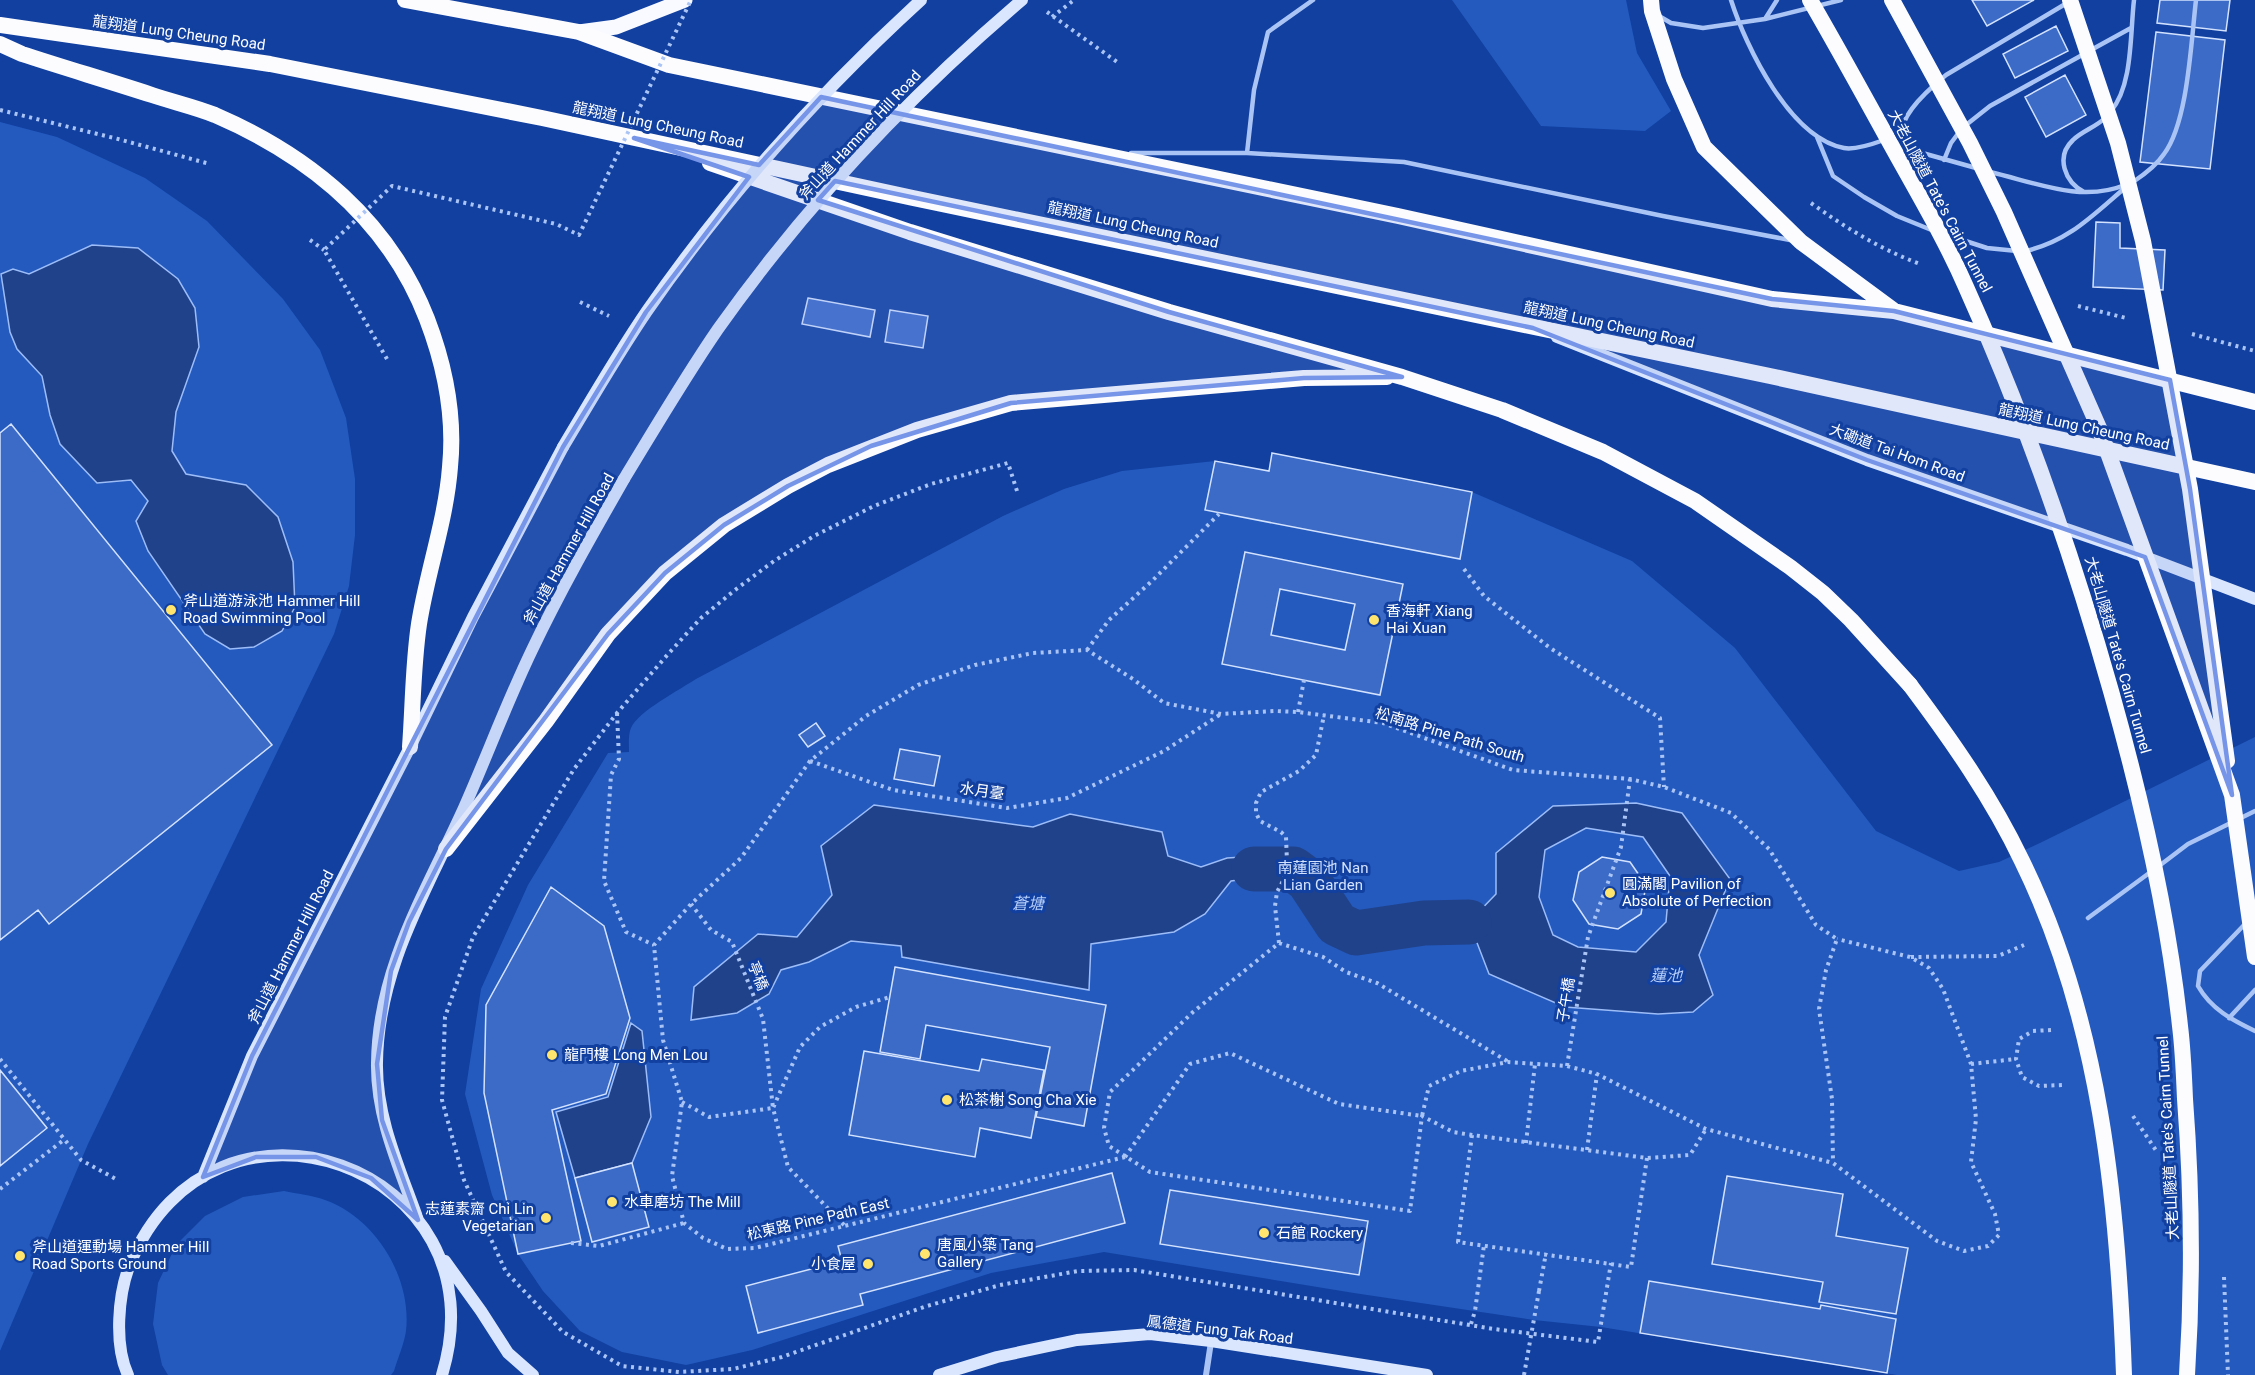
<svg xmlns="http://www.w3.org/2000/svg" width="2255" height="1375" font-family="Roboto,'Noto Sans TC',sans-serif">
<style>
.green{fill:#245abe}
.water{fill:#20428b;stroke:#9cbdf8;stroke-width:1.5;fill-rule:evenodd}
.lines{fill:none;stroke-linecap:round;stroke-linejoin:round}
.canal{stroke:#20428b;stroke-width:45}
.building{fill:#3b6ac7;stroke:#d3e2fe;stroke-width:1.5;fill-rule:evenodd}
.path{stroke:#aac4f5;stroke-width:4;stroke-dasharray:3 4.5;stroke-linecap:butt}
.service{stroke:#aac4f5;stroke-width:4.5}
.minor{stroke:#aac4f5;stroke-width:6}
.secondary{stroke:#dae6fd;stroke-width:12}
.primary{stroke:#f8faff;stroke-width:15}
.trunk{stroke:#fcfcff;stroke-width:16}
.path-bridge{stroke:#aac4f5;stroke-width:4;stroke-dasharray:3 4.5;stroke-linecap:butt}
.secondary-bridge{stroke:#dae6fd;stroke-width:12}
.trunk-bridge{stroke:#fcfcff;stroke-width:16}
.marked{fill:#7795e8;fill-opacity:0.2;stroke:#7795e8;stroke-width:4.5;stroke-linejoin:round}
.poi-dot{fill:#ffe56e;stroke:#1140a0;stroke-width:2}
.labels{text-anchor:middle;stroke-width:6;stroke-linejoin:round;paint-order:stroke}
.street-label{font-size:15px;fill:#fff;stroke:#1140a0}
.poi-label{font-size:15px;fill:#fff;stroke:#1140a0;text-anchor:start}
.park-label{font-size:15px;fill:#d3e2fe;stroke:#1140a0}
.water-label{font-size:16px;font-style:italic;fill:#b7cffb;stroke:#1140a0}
</style>
<rect width="100%" height="100%" fill="#1140a0"/>
<!-- green -->
<path class="green" d="M1452,0H1626L1637,53L1671,111L1645,131L1541,126Z
M0,122L57,137L145,178L207,221L283,299L320,350L346,418L355,479V535L349,586L334,634L88,1144L0,1351Z
M1272,453L1472,492L1632,561L1735,648L1876,831L1959,871L1999,862L2042,842L2255,737V1375H1897L1601,1327L1534,1320L1354,1293L1104,1252L991,1273L752,1350L686,1365L622,1352L580,1331L543,1291L518,1254L492,1195L465,1094L481,989L528,885L608,753L629,752C629,745 628,735 631,728C637,712 681,689 696,679L1003,516L1064,489L1122,471L1215,461L1269,471Z
M284,1191C297,1194 312,1195 325,1200C376,1218 412,1278 406,1331C404,1344 398,1358 394,1371L391,1375H168L162,1365L153,1324L158,1283L176,1245L205,1216L243,1197Z"/>
<!-- water -->
<path class="water" d="M92,245L138,248L178,279L195,308L199,347L176,412L172,451L186,474L246,485L278,517L293,562L295,607L282,631L254,647L230,649L205,634L148,551L136,521L148,501L131,480L97,483L60,444L50,415L42,376L17,349L10,332L1,274L13,269L29,274Z
M1636,803L1682,813L1730,879L1699,955L1713,995L1693,1012L1658,1014L1565,1007L1489,974L1469,922L1496,894V853L1553,806ZM1586,828L1643,837L1670,876L1666,922L1636,952L1578,947L1553,935L1539,897L1545,850Z
M874,805L1033,827L1070,814L1162,832L1168,856L1201,867L1227,858L1257,856L1253,878L1231,881L1205,914L1174,932L1091,944L1089,990L902,957L901,946L851,941L809,962L781,970L769,994L737,1013L691,1020L694,987L758,934L797,937L832,895L821,846Z
M631,1023L642,1031L651,1117L632,1163L575,1178L556,1112L608,1097Z"/>
<g class="lines">
<!-- canal -->
<path class="canal" d="M1254,869H1293L1308,880L1337,924L1356,933L1424,923L1469,922"/>
</g>
<!-- building -->
<path class="building" d="M1972,0H2034L1987,26Z
M2160,0H2230L2226,31L2157,23Z
M2056,26L2068,51L2015,78L2003,54Z
M2156,32L2225,40L2210,169L2140,162Z
M2065,75L2086,115L2046,137L2025,97Z
M2096,222L2120,223V248L2165,250L2163,290L2093,287Z
M808,298L875,310L870,337L802,324Z
M890,310L928,316L923,348L885,342Z
M11,424L272,745L49,924L38,910L0,940V433Z
M1272,453L1472,492L1460,559L1205,510L1215,461L1269,471Z
M1245,552L1403,584L1380,695L1222,664ZM1280,589L1355,604L1345,650L1271,635Z
M816,723L825,736L808,747L799,735Z
M900,749L940,756L934,786L894,779Z
M1602,857L1630,862L1646,885L1641,914L1618,929L1589,924L1573,900L1579,872Z
M551,887L604,926L630,1018L606,1094L552,1110L581,1241L518,1254L484,1093L486,1005Z
M895,967L1106,1005L1084,1126L1036,1117L1050,1047L926,1025L920,1059L880,1052Z
M864,1051L979,1071L982,1059L1044,1070L1031,1138L980,1128L975,1157L849,1135Z
M0,1070L47,1128L0,1166Z
M632,1163L649,1227L592,1242L575,1178Z
M1112,1173L1125,1223L860,1294L863,1305L758,1333L746,1286L842,1261L838,1246Z
M1727,1176L1843,1194L1836,1236L1908,1248L1896,1314L1819,1302L1823,1282L1712,1264Z
M1170,1190L1368,1221L1359,1275L1160,1244Z
M1649,1281L1820,1309L1821,1305L1896,1319L1887,1373L1640,1333Z"/>
<g class="lines">
<!-- path -->
<path class="path" d="M1047,12L1120,64
M1052,17L1074,0
M0,110L118,139L210,164
M1811,203C1846,228 1880,249 1920,264
M310,240L324,250
M580,302L609,316
M2078,306L2126,318
M2192,334L2255,351
M1017,491L1008,463L931,484L874,506L814,536L774,561L735,590L701,618L669,653L617,713L574,769L473,937L445,1017L442,1100L464,1180L506,1272L563,1332L622,1366L679,1372L733,1369L782,1357L927,1306L1000,1285L1078,1271L1134,1270L1494,1329L1598,1342L1611,1263
M1464,569L1484,596L1550,648L1660,718L1664,787
M1087,650L1109,620L1152,581L1219,514
M1298,712L1304,680
M617,713L619,759L611,775L604,881L626,932L654,945
M810,761L893,790L1007,808L1067,798L1164,751L1221,714
M1279,943L1275,906L1277,892L1284,879L1287,862L1286,837L1281,832L1260,821L1256,813V803L1261,792L1299,771L1316,755L1324,715
M1911,957L1998,956L2024,945
M2051,1030L2033,1031L2019,1039L2016,1059L2022,1077L2039,1086L2062,1085
M0,1059L81,1160L116,1179
M1507,1061L1377,983L1346,972L1323,957L1279,943L1193,1012L1110,1092L1104,1128L1109,1146L1150,1172L1410,1211L1422,1116L1453,1132L1472,1135L1647,1158L1690,1155L1706,1129
M1971,1064L2016,1059
M1567,1066L1588,937L1621,847L1630,779
M682,1102L709,1117L773,1108L763,1019L732,942L711,930L691,904
M2133,1116L2157,1152
M1472,1135L1458,1242L1631,1267L1647,1158
M1526,1143L1535,1064
M1587,1150L1597,1074
M1125,1157L755,1248L727,1249L703,1238L684,1223L672,1176L682,1102L663,1040L654,945L691,904L741,858L810,761L866,716L918,685L975,665L1033,653L1087,650L1133,679L1164,703L1221,714L1275,711L1298,712L1383,723L1513,770L1630,779L1664,787L1731,813L1769,849L1816,925L1837,939L1826,970L1819,1009L1832,1099L1833,1163
M1125,1157L1190,1064L1230,1053L1339,1104L1422,1116L1429,1086L1461,1071L1508,1062L1567,1066L1597,1074L1706,1129L1833,1163L1937,1241L1964,1251L1988,1246L1999,1235L1995,1214L1971,1162L1976,1119L1971,1064L1943,989L1929,968L1910,957L1837,939
M0,1189L65,1139
M844,1225L788,1167L773,1108L800,1047L820,1027L856,1007L890,997
M571,1243L599,1246L684,1223
M2224,1277L2228,1375
M1539,1291L1546,1253
M1471,1324L1475,1311L1484,1245"/>
<!-- service -->
<path class="service" d="M1731,0C1746,47 1790,138 1844,148C1855,150 1873,144 1884,140
M1659,16L1671,23L1703,28L1765,19L1841,0
M1765,19L1777,0
M2091,50L2131,28
M2111,111C2133,85 2130,34 2134,0
M1966,125L1990,106L2084,54
M1817,137L1833,176L1864,197L1897,216L1934,231
M1131,153H1247L1404,162L1663,216L1790,240
M1247,153L1254,90L1268,32L1313,0
M1944,160L1951,143L1960,131
M1976,168L1908,149C1885,126 1929,89 1946,75L2067,3
M1990,172C2034,182 2081,203 2125,185
M2133,182C2145,174 2156,166 2164,154C2188,122 2191,42 2196,0
M2084,192C2065,182 2055,157 2073,140C2082,131 2096,127 2105,118
M1947,235L1987,248L2017,251
M2026,251C2069,241 2093,215 2126,187
M2159,866L2188,844L2255,811
M2088,918L2152,871
M2245,924L2200,971L2198,986C2211,1009 2232,1020 2255,1031
M2229,1018L2255,990"/>
<!-- minor -->
<path class="minor" d="M1206,1375L1211,1342"/>
<!-- secondary -->
<path class="secondary" d="M1557,337L1867,460L2127,550L2255,599
M203,1177L252,1056L410,747L473,617L563,447
M418,1220C400,1169 376,1118 377,1063C378,968 426,892 464,808C487,756 507,702 532,650C560,591 592,535 624,479
M445,1261L481,1311L508,1353L533,1375
M128,1375C114,1345 118,1294 130,1264C213,1062 506,1166 442,1375
M939,1375L997,1357L1077,1340L1150,1334L1211,1341L1427,1375"/>
<!-- primary -->
<path class="primary" d="M579,32L616,27L685,0"/>
<!-- trunk -->
<path class="trunk" d="M405,0L579,32L669,65L1398,216L1772,299L1894,311L2255,402
M1651,0L1652,11L1674,79L1704,147L1801,242L1893,310
M0,25L270,64L542,118L913,198L1770,376L2255,482
M0,44L22,54C65,68 109,81 152,95C173,102 195,107 215,115C310,156 389,221 427,319C445,366 455,417 450,467C446,520 427,572 419,624C413,664 413,707 410,747
M710,163L910,232L1169,312L1402,377L1502,410L1603,452L1695,501L1790,567L1823,593L1851,620L1910,685
M446,849L546,721L608,634L665,573L724,525L788,486L828,465L917,430L1011,403L1304,378L1387,377"/>
<!-- path-bridge -->
<path class="path-bridge" d="M387,359L324,250L392,186L556,224L579,235L691,0
M1524,1375L1539,1291"/>
<!-- secondary-bridge -->
<path class="secondary-bridge" d="M563,447C590,402 617,355 647,311C726,197 818,94 921,0
M624,479C655,428 685,377 718,329C805,206 908,97 1022,0"/>
<!-- trunk-bridge -->
<path class="trunk-bridge" d="M1810,0C1839,50 1867,101 1895,152C1920,197 1946,241 1966,287C2025,418 2072,553 2111,691C2142,801 2168,913 2180,1026C2183,1050 2184,1075 2185,1099C2192,1191 2193,1282 2187,1375
M1892,0L1970,143L2004,212L2099,428L2232,795L2255,957
M2070,0L2118,143L2143,241L2190,489L2227,761
M1910,685C1952,741 1992,798 2022,861C2100,1020 2118,1201 2124,1375"/>
</g>
<!-- marked area -->
<path class="marked" d="M821,97L1772,299L1894,311L2170,380L2190,489L2232,795L2145,557L1867,460L1533,328L835,181L818,200L1169,312L1402,377L1304,378L1011,403L871,446L788,486L724,525L665,573L608,634L446,849L409,922L391,971L377,1064L382,1120L418,1220L371,1178L316,1157H256L203,1177L252,1056L563,447L646,312L749,177L634,138L759,165Z"/>
<!-- markers -->
<g class="poi-dot">
<circle cx="171" cy="610" r="6"/>
<circle cx="1374" cy="620" r="6"/>
<circle cx="1610" cy="893" r="6"/>
<circle cx="552" cy="1055" r="6"/>
<circle cx="947" cy="1100" r="6"/>
<circle cx="612" cy="1202" r="6"/>
<circle cx="546" cy="1218" r="6"/>
<circle cx="1264" cy="1233" r="6"/>
<circle cx="925" cy="1254" r="6"/>
<circle cx="20" cy="1256" r="6"/>
<circle cx="868" cy="1264" r="6"/>
</g>
<g class="labels">
<!-- street labels -->
<g class="street-label">
<text transform="translate(179 33) rotate(8)" y="5">龍翔道 Lung Cheung Road</text>
<text transform="translate(658 125) rotate(12)" y="5">龍翔道 Lung Cheung Road</text>
<text transform="translate(860 135) rotate(-47)" y="5">斧山道 Hammer Hill Road</text>
<text transform="translate(1940 201) rotate(62)" y="5">大老山隧道 Tate's Cairn Tunnel</text>
<text transform="translate(1133 225) rotate(12)" y="5">龍翔道 Lung Cheung Road</text>
<text transform="translate(1609 325) rotate(12)" y="5">龍翔道 Lung Cheung Road</text>
<text transform="translate(2084 427) rotate(12)" y="5">龍翔道 Lung Cheung Road</text>
<text transform="translate(1897 453) rotate(20)" y="5">大磡道 Tai Hom Road</text>
<text transform="translate(569 549) rotate(-61)" y="5">斧山道 Hammer Hill Road</text>
<text transform="translate(2118 655) rotate(74)" y="5">大老山隧道 Tate's Cairn Tunnel</text>
<text transform="translate(1450 735) rotate(17)" y="5">松南路 Pine Path South</text>
<text transform="translate(982 791) rotate(8)" y="5">水月臺</text>
<text transform="translate(291 947) rotate(-63)" y="5">斧山道 Hammer Hill Road</text>
<text transform="translate(758 976) rotate(68)" y="5">亭橋</text>
<text transform="translate(1566 1000) rotate(-81)" y="5">子午橋</text>
<text transform="translate(2168 1138) rotate(-93)" y="5">大老山隧道 Tate's Cairn Tunnel</text>
<text transform="translate(818 1219) rotate(-13)" y="5">松東路 Pine Path East</text>
<text transform="translate(1220 1330) rotate(7)" y="5">鳳德道 Fung Tak Road</text>
</g>
<!-- poi labels -->
<g class="poi-label">
<text x="183" y="606">斧山道游泳池 Hammer Hill<tspan x="183" dy="17">Road Swimming Pool</tspan></text>
<text x="1386" y="616">香海軒 Xiang<tspan x="1386" dy="17">Hai Xuan</tspan></text>
<text x="1622" y="889">圓滿閣 Pavilion of<tspan x="1622" dy="17">Absolute of Perfection</tspan></text>
<text x="564" y="1060">龍門樓 Long Men Lou</text>
<text x="959" y="1105">松茶榭 Song Cha Xie</text>
<text x="624" y="1207">水車磨坊 The Mill</text>
<text x="534" y="1214" text-anchor="end">志蓮素齋 Chi Lin<tspan x="534" dy="17">Vegetarian</tspan></text>
<text x="1276" y="1238">石館 Rockery</text>
<text x="937" y="1250">唐風小築 Tang<tspan x="937" dy="17">Gallery</tspan></text>
<text x="32" y="1252">斧山道運動場 Hammer Hill<tspan x="32" dy="17">Road Sports Ground</tspan></text>
<text x="856" y="1269" text-anchor="end">小食屋</text>
</g>
<!-- park labels -->
<g class="park-label">
<text x="1323" y="873">南蓮園池 Nan<tspan x="1323" dy="17">Lian Garden</tspan></text>
</g>
<!-- water labels -->
<g class="water-label">
<text x="1028" y="909">蒼塘</text>
<text x="1666" y="981">蓮池</text>
</g>
</g>
</svg>
